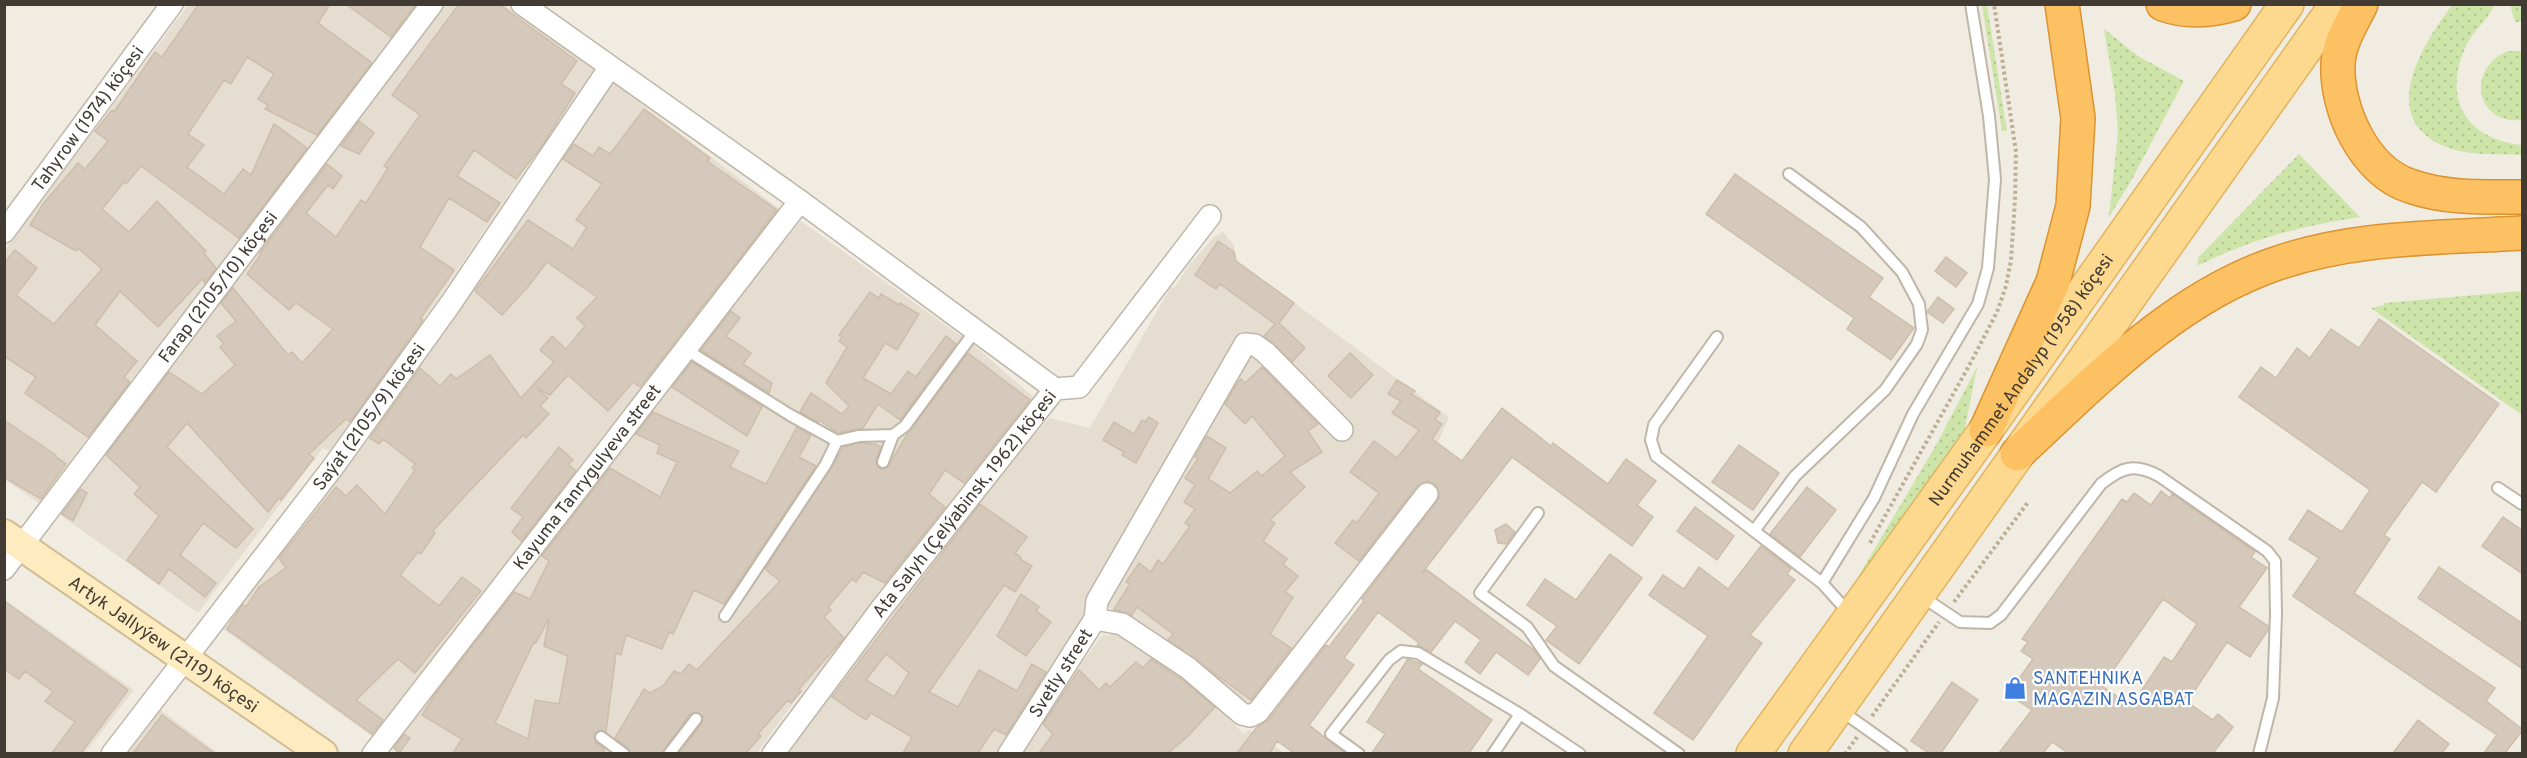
<svg xmlns="http://www.w3.org/2000/svg" width="2527" height="758" font-family="Overpass,sans-serif">
<style>
.residential{fill:#e5ddd0}
.grass{fill:url(#grass-dots)}
.building{fill:#d5c9bb;stroke:#cdbeab;stroke-width:1.5;fill-rule:evenodd}
.lines{fill:none;stroke-linecap:round;stroke-linejoin:round}
.lane-casing{stroke:#bfb6a8;stroke-width:14}
.street-casing{stroke:#bfb6a8;stroke-width:24}
.secondary-casing{stroke:#d1bd92;stroke-width:32}
.primary-casing{stroke:#e1b45f;stroke-width:36}
.highway-casing{stroke:#db9432;stroke-width:36}
.path{stroke:#bdae96;stroke-width:4;stroke-dasharray:3 3;stroke-linecap:butt}
.lane{stroke:#fff;stroke-width:10}
.street{stroke:#fff;stroke-width:21}
.secondary{stroke:#feebbf;stroke-width:28}
.primary{stroke:#fdd88f;stroke-width:33}
.highway{stroke:#fcc162;stroke-width:33}
.labels{text-anchor:middle;stroke-width:4.5;stroke-linejoin:round;paint-order:stroke}
.street-label{font-size:18px;fill:#423b33;stroke:#fff}
.shop-label{font-size:18px;fill:#366cbe;stroke:#fff;text-anchor:start}
</style>
<defs>
<pattern id="grass-dots" width="8" height="8" patternUnits="userSpaceOnUse" patternTransform="scale(1.5)"><rect width="8" height="8" fill="#cee5aa"/><path d="M2 2h.1M6 6h.1" fill="none" stroke="#b2c593" stroke-width="1.8" stroke-linecap="round"/></pattern>
</defs>
<rect width="100%" height="100%" fill="#f1ece2"/>
<!-- residential -->
<path class="residential" d="M188,5H425L243,241L131,380L39,503L5,480L4,251Z
M439,5H504L594,69L352,425L329,451L323,448L198,613L59,514Z
M611,81L782,211L373,737L223,629L275,554L333,483L396,398L470,287L550,175Z
M801,221L976,347L1037,400L792,705L757,753L399,754L392,749L446,674L729,305Z
M1223,232L1234,245L1236,260L1449,417L1411,506L1256,708L1094,597L1035,702L1002,753L779,754L978,498L1049,418L1090,428L1171,287L1174,288L1190,264L1215,236Z
M4,599L134,690L85,753H5Z
M1116,627L1203,693L1244,734L1250,730L1284,753L1019,754L1048,709L1103,634L1109,636Z
M161,710L218,753L128,754Z"/>
<!-- grass -->
<path class="grass" d="M1982,5H1987L2007,131H2002Z
M2452,5H2494C2489,19 2475,29 2468,42C2441,95 2463,139 2522,145V155C2497,154 2468,156 2444,146C2376,117 2423,44 2452,5Z
M2510,5H2522V22H2515Z
M2104,29L2138,56L2184,81L2131,181L2109,217L2118,132L2115,94Z
M2508,51H2522V120C2476,125 2465,69 2508,51Z
M2299,154L2360,217C2297,227 2255,238 2197,266L2198,258Z
M2522,291V415L2371,308L2384,305V303Z
M1977,367L1963,438L1861,577H1858L1936,445Z"/>
<!-- building -->
<path class="building" d="M199,4H330L318,23L372,63L317,135L265,109L268,105L258,99L274,74L247,57L231,84L224,80L188,134L204,145L187,167L224,194L243,169L251,175L274,124L307,148L239,238L141,166L126,184L124,182L102,209L129,232L157,201L206,251L204,253L216,268L205,283L202,279L158,327L120,291L95,325L137,361L124,377L130,382L88,437L25,393L36,377L4,356V263L15,250L37,268L16,295L54,324L102,269L78,248L76,251L30,225L43,204L78,163L85,169L108,141L95,131L112,110L114,112L155,52L162,57Z
M346,4H416L391,37Z
M459,4H499L577,61L561,84L575,93L542,146L516,179L474,150L457,176L500,203L487,222L449,198L420,247L454,270L420,319L423,320L350,422L346,419L309,454L314,458L281,500L279,498L268,512L187,423L167,447L253,529L236,548L203,523L180,555L216,583L205,597L169,569L159,584L127,560L159,516L134,494L140,487L106,455L169,372L202,394L235,365L220,347L224,344L217,336L236,321L221,303L233,288L288,355L292,352L302,363L333,329L296,303L289,310L247,274L261,254L260,253L327,164L342,176L333,189L328,185L306,213L336,237L361,200L366,203L388,168L384,166L420,115L392,95Z
M644,109L710,158L707,161L777,210L640,387L633,382L608,411L568,375L550,395L537,388L548,398L540,406L549,414L526,438L523,435L464,497L433,531L435,533L421,554L418,552L400,575L439,606L462,577L481,591L415,673L398,659L356,700L383,720L372,734L227,629L241,607L243,605L246,607L259,587L286,568L279,558L336,487L346,496L357,485L385,514L415,470L412,468L415,464L383,439L379,444L370,438L420,368L440,386L451,374L456,379L490,355L521,398L554,362L540,350L552,336L566,349L585,326L577,318L597,297L547,262L527,288L502,315L475,291L528,220L573,249L587,227L576,220L602,184L563,159L574,144L593,156L599,147L610,154Z
M359,121L374,133L359,154L341,146Z
M1735,174L1883,278L1869,297L1914,328L1891,360L1847,329L1854,318L1706,214Z
M1218,241L1234,252L1236,261L1294,303L1279,323L1305,348L1292,362L1264,336L1275,324L1220,284L1216,289L1195,275Z
M1946,257L1967,273L1956,287L1935,271Z
M870,292L879,298L881,294L899,305L900,303L919,314L897,350L885,343L863,378L891,394L908,371L916,377L946,336L956,344L900,420L878,404L863,428L838,433L819,420L818,422L800,412L811,393L842,414L849,406L826,383L847,347L839,341L842,337L839,335Z
M1938,297L1954,309L1943,323L1927,312Z
M731,311L740,318L726,336L751,353L743,364L772,383L769,393L701,350Z
M2379,319L2499,404L2436,492L2422,482L2384,535L2390,539L2354,593L2495,688L2486,701L2523,730L2505,753H2484L2497,735L2293,596L2319,558L2289,539L2308,510L2342,532L2370,490L2239,397L2261,367L2276,378L2297,348L2310,358L2331,329L2359,348Z
M968,353L1030,400L964,483L945,470L929,494L945,507L885,583L863,572L856,582L852,579L828,607L831,610L824,617L844,638L799,689L801,691L791,703L788,700L758,734L761,736L746,753H679L702,723L703,716L696,712L690,714L662,753H631L628,748L615,738L644,689L650,693L663,686L674,671L681,674L689,664L697,670L780,581L765,569L844,447L860,443L875,444L881,447L876,460L877,466L881,469L887,468L908,433Z
M1350,353L1373,375L1351,398L1328,376Z
M692,362L762,407L747,436L672,387Z
M1262,367L1318,424L1308,431L1322,452L1290,472L1305,487L1270,520L1275,523L1263,541L1287,559L1283,564L1298,576L1285,592L1293,597L1270,634L1291,648L1251,700L1168,640L1173,634L1137,607L1132,615L1114,609L1130,584L1126,582L1139,563L1151,572L1158,560L1163,564L1190,526L1185,523L1195,509L1184,502L1195,485L1185,478L1198,459L1195,457L1207,436L1226,448L1208,479L1230,493L1257,471L1262,476L1285,456L1252,416L1245,424L1225,404L1238,382L1241,379L1245,383Z
M1397,380L1415,391L1411,394L1440,412L1435,420L1442,424L1432,439L1462,461L1502,408L1551,446L1553,443L1608,484L1626,459L1656,481L1637,505L1653,517L1632,546L1512,457L1422,573L1427,570L1534,650L1540,659L1528,675L1496,652L1480,674L1465,662L1481,640L1455,621L1431,652L1417,645L1419,643L1378,612L1344,658L1354,665L1309,725L1345,753H1294L1277,741L1270,753H1237L1257,727L1268,720L1326,645L1329,647L1364,601L1362,599L1437,501L1440,495L1435,484L1428,481L1417,486L1359,561L1335,543L1353,520L1357,523L1379,493L1350,472L1374,441L1397,458L1419,430L1392,413L1401,401L1388,394Z
M653,412L739,451L730,467L766,484L797,427L811,435L799,457L816,466L724,604L694,590L673,634L669,632L662,649L626,635L621,655L616,653L606,732L599,730L594,736L596,743L604,749V753H453L462,739L422,715L434,696L514,592L530,599L549,561L542,556L610,468L660,497L677,462L657,453L660,445L636,434ZM549,618L544,646L568,656L559,704L535,700L528,739L495,723L534,642L536,643Z
M1149,417L1158,423L1136,463L1122,455L1124,452L1103,440L1114,422L1134,434L1142,420L1145,422Z
M4,420L56,455L55,456L66,464L41,499L4,477Z
M1739,445L1779,473L1753,510L1712,482Z
M559,447L573,460L568,464L576,471L521,541L512,532L523,517L511,508Z
M1807,487L1836,510L1800,557L1770,534Z
M81,489L87,493L73,521L62,514Z
M2161,491L2170,498L2172,494L2255,552L2251,557L2267,568L2239,607L2268,626V630L2250,657L2227,642L2187,702L2213,720L2218,714L2233,727L2213,753H2068L2052,742L2043,753H1999L2032,710L2008,694L2033,659L2021,651L2028,642L2022,639L2122,499L2127,502L2134,493L2151,505ZM2163,599L2197,624L2172,662L2164,657L2131,706L2102,686Z
M980,504L1027,537L1015,553L1021,557L1020,559L1032,566L1015,592L1004,585L929,692L958,707L979,670L1017,691L1032,664L1046,672L1006,735L994,729L978,753H903L912,737L871,713L866,720L832,697ZM886,654L909,673L894,697L866,680Z
M1695,507L1734,536L1717,560L1677,531Z
M2503,517L2523,531V574L2482,546Z
M1506,524L1515,532L1506,544L1498,543L1495,530Z
M1761,546L1791,569L1787,574L1795,580L1750,635L1762,643L1693,740L1654,713L1708,636L1649,595L1663,575L1684,589L1699,567L1728,589Z
M1610,554L1642,578L1579,664L1546,640L1557,626L1527,605L1545,579L1576,600Z
M2439,567L2523,624V669L2418,598Z
M1021,594L1039,607L1036,611L1051,622L1026,656L997,636Z
M4,601L128,690L81,753H52L75,722L45,701L53,692L25,671L19,679L4,669Z
M1151,659L1180,678L1215,707L1187,737L1168,753H1039L1053,734L1043,724L1079,670L1099,690L1106,683L1110,687L1136,662L1143,668Z
M1408,659L1422,664L1418,669L1492,720L1469,753H1372L1385,734L1367,722Z
M1952,682L1978,700L1941,753H1929L1911,741Z
M162,715L192,737L214,753H133Z
M2418,720L2449,744L2442,753H2393Z
M404,734L410,738L399,753L394,748Z"/>
<g class="lines">
<!-- lane casing -->
<g class="lane-casing">
<path id="lane" d="M1789,174L1861,227L1902,272L1919,304L1922,330L1917,344L1885,390L1795,476L1754,531L1822,583
M1717,337L1654,425L1651,440L1656,456L1754,531
M685,349L790,415L837,441L859,436L893,435L905,426L975,331
M883,462L893,435
M2498,488L2522,504
M1538,513L1480,593L1527,627L1554,666L1679,754
M1921,596L1960,622L1990,623L2001,615L2101,484C2122,467 2134,463 2159,476L2267,551L2275,561L2276,614L2273,698L2259,754
M1849,613L1822,583L1874,498L1913,414L1978,304L1988,268L1995,179L1989,116L1971,4
M725,616L826,464L837,441
M1840,710L1902,754
M601,737L624,754
M669,754L696,719
M1359,754L1331,734L1389,660L1401,651L1418,653L1520,714L1580,754
M1493,754L1520,714"/>
</g>
<!-- street casing -->
<g class="street-casing">
<g id="street">
<path d="M522,4L800,201L1055,389"/>
<path id="s1" d="M4,232L172,4"/>
<path id="s2" d="M4,569L432,4"/>
<path d="M1095,619L1097,601L1245,344L1255,345L1265,352L1342,430"/>
<path id="s3" d="M112,754L333,467L451,303L610,67"/>
<path id="s4" d="M373,754L800,201"/>
<path id="s5" d="M773,754L881,609L1055,389L1079,387L1210,216"/>
<path id="s6" d="M1009,754L1095,619L1122,624L1188,668L1242,714L1250,716L1258,712L1427,494"/>
</g>
</g>
<!-- secondary casing -->
<g class="secondary-casing">
<g id="secondary">
<path id="s7" d="M4,534L323,754"/>
</g>
</g>
<!-- primary casing -->
<g class="primary-casing">
<g id="primary">
<path id="s8" d="M1753,754L1986,430L2287,4"/>
<path d="M1805,754L2337,4"/>
</g>
</g>
<!-- highway casing -->
<g class="highway-casing">
<path id="highway" d="M2163,4C2187,13 2210,11 2234,4
M2361,4C2352,23 2339,42 2338,64C2336,109 2364,171 2410,186C2447,199 2484,197 2522,197
M1986,430L2053,282L2073,206L2078,118L2062,4
M2017,454C2095,382 2173,299 2275,264C2354,236 2440,238 2522,233"/>
</g>
<!-- path -->
<path class="path" d="M1870,543L1970,364L1997,312L2006,286L2011,260L2015,200L2016,152L1994,4
M1954,602L2029,501
M1872,716L1939,622
M1845,754L1857,737"/>
<!-- lane -->
<use href="#lane" class="lane"/>
<!-- street -->
<use href="#street" class="street"/>
<!-- secondary -->
<use href="#secondary" class="secondary"/>
<!-- primary -->
<use href="#primary" class="primary"/>
<!-- highway -->
<use href="#highway" class="highway"/>
</g>
<!-- icons -->
<defs>
<g id="shop-bare" transform="scale(1.8)"><path d="M-5-2.5h2.3a2.7 3.5 0 0 1 5.4 0H5L5.5 6h-11ZM-1.5-2.5h3a1.5 2.3 0 0 0-3 0Z" fill="#3f7fe0" stroke="#fff" stroke-width="2.5" paint-order="stroke"/></g>
</defs>
<g fill-rule="evenodd">
<use href="#shop-bare" x="2015" y="688"/>
</g>
<g class="labels">
<!-- street labels -->
<g class="street-label">
<text dy="6" stroke="none"><textPath href="#s1" startOffset="141">Tahyrow (1974) köçesi</textPath></text>
<text dy="6" stroke="none"><textPath href="#s2" startOffset="354">Farap (2105/10) köçesi</textPath></text>
<text dy="6" stroke="none"><textPath href="#s8" startOffset="460">Nurmuhammet Andalyp (1958) köçesi</textPath></text>
<text dy="6" stroke="none"><textPath href="#s3" startOffset="424">Saýat (2105/9) köçesi</textPath></text>
<text dy="6" stroke="none"><textPath href="#s4" startOffset="350">Kayuma Tanrygulyeva street</textPath></text>
<text dy="6" stroke="none"><textPath href="#s5" startOffset="315">Ata Salyh (Çelýabinsk, 1962) köçesi</textPath></text>
<text dy="6" stroke="none"><textPath href="#s7" startOffset="194">Artyk Jallyýew (2119) köçesi</textPath></text>
<text dy="6" stroke="none"><textPath href="#s6" startOffset="96">Svetly street</textPath></text>
</g>
<!-- shop labels -->
<g class="shop-label">
<text x="2033" y="684">SANTEHNIKA<tspan x="2033" dy="21">MAGAZIN ASGABAT</tspan></text>
</g>
</g>
<!-- border -->
<rect width="2527" height="758" fill="none" stroke="#423b33" stroke-width="12"/>
</svg>
